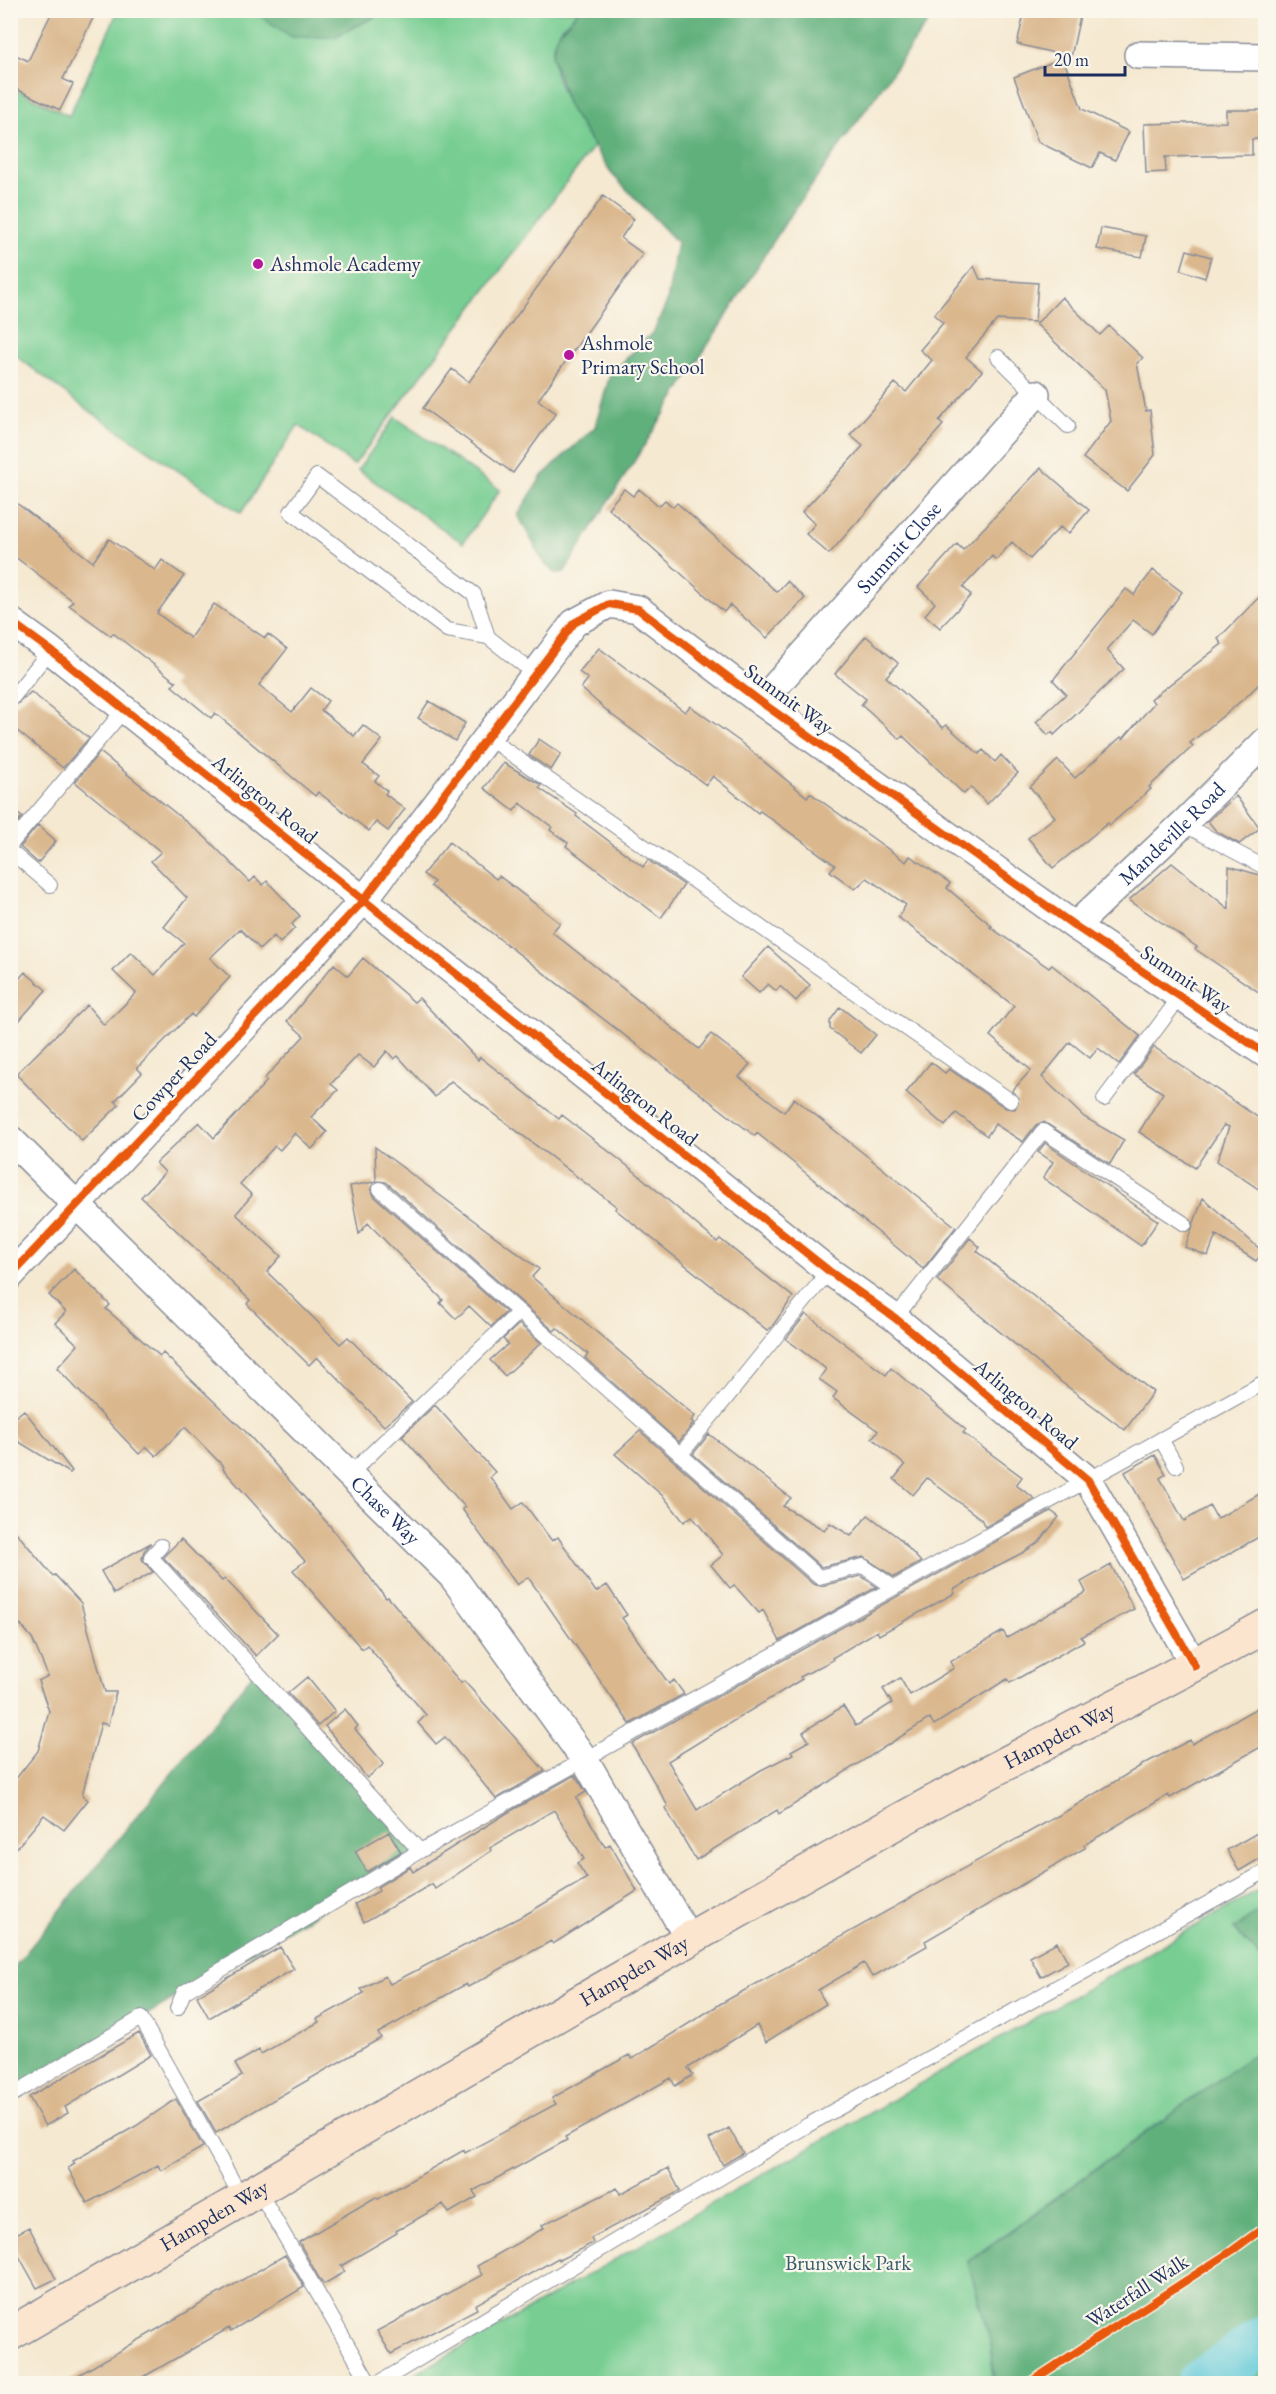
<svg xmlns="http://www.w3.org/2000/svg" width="1276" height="2394" font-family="'EB Garamond',serif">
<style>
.green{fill:#77cd92;stroke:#497e78;stroke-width:1.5}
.forest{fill:#61b07c;stroke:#3e706d;stroke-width:1.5}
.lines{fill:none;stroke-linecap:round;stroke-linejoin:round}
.river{stroke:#5ec9d8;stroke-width:48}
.building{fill:#dab78d}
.lane-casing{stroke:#888c98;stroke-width:16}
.street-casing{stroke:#888c98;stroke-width:30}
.secondary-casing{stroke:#888c98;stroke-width:36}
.lane{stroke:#fff;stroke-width:14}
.street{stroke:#fff;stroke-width:27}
.secondary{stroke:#fbe5cf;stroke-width:33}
.cycleway-casing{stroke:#fbf7ec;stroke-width:11}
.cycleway{stroke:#e8590c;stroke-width:8}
.poi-dot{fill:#b5179e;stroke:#fbf7ec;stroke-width:2}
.labels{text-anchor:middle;stroke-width:4.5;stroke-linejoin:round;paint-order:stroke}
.poi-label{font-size:21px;fill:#1b2f5e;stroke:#fbf7ec;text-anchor:start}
.street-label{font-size:21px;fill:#1b2f5e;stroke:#fbf7ec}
.park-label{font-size:21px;fill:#375e6e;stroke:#fbf7ec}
</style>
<rect width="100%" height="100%" fill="#fbf7ec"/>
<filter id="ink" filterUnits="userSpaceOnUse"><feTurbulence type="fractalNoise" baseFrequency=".0167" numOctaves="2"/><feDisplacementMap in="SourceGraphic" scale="12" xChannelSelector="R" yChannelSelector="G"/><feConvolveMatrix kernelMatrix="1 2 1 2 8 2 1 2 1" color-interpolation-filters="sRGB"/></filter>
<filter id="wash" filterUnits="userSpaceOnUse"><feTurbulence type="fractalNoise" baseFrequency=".008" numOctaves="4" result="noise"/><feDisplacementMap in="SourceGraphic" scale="24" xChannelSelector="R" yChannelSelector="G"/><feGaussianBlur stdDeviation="1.35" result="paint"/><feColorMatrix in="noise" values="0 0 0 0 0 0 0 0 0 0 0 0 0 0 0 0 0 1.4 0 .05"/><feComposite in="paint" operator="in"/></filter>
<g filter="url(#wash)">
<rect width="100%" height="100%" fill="#f5e9d1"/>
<!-- green -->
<path class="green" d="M118,11H253L258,15L334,37L387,11H579C572,18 561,26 557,35C540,66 577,121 594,146L354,465L298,425L241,513L85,408L11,352L10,86L69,116Z
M395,417L500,490L463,543L358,470Z
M1265,1886V1907L1234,1929L1265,1962V2046L968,2261L990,2340L993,2383L398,2384Z"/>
<!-- forest -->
<path class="forest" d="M579,10L936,11L787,220L564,572L556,574L544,563L518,515L542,476L595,427L610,375L654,331L667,302L677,242L611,173L568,106L552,56L557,35Z
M253,11H387L334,37H292Z
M256,1670L420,1851L11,2096V1971Z
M1265,1907V1962L1234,1929Z
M1265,2046V2383H995L990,2340L968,2262Z"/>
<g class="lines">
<!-- river -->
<path class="river" d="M1200,2384L1266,2339"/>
</g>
<g id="blocks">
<!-- building -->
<path class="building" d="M53,10H97L63,79L73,84L60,110L10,86V52L28,61Z
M1025,10H1056L1080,16L1071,57L1017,44Z
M1063,58L1082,109L1129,132L1115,160L1100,153L1092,168L1038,142L1014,77Z
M1226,110H1266V139H1252V155L1165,157L1166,172L1146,173L1144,124L1226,122Z
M603,196L634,219L621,238L643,254L538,400L556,413L513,473L423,408L452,369L469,382Z
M1101,228L1146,236L1142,257L1097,249Z
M1187,250L1211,257L1205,278L1181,270Z
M974,266L980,279L1038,283L1035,322L997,320L966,357L982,371L939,421L943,425L829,554L806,534L815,524L802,512L863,446L850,435L895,383L906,392L932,360L920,350L943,323L934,315Z
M1062,297L1100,335L1109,326L1143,358L1137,363L1146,411L1150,410L1155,455L1127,491L1083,458L1111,421L1105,390L1036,324Z
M1041,468L1089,510L1068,534L1060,527L1030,559L1012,542L996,560L992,556L963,587L971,595L940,628L925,615L935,603L918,587L957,544L963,550Z
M624,489L633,496L639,489L659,506L665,500L673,507L677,503L777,592L787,581L805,598L767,638L730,605L724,612L608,508Z
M10,498L93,562L109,539L155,570L162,560L184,576L157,613L190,638L214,604L265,638L268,634L287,649L259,685L292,712L311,688L328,701L321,710L354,736L363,725L382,740L363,764L379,776L375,781L387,791L385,794L405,809L388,831L376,822L369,831L318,792L315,796L215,713L211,718L172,686L176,682L113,633L111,636L69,605L73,601L10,553Z
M1153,570L1182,592L1152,634L1133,620L1107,650L1124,669L1054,735L1052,732L1048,735L1036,722L1066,694L1053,680L1126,589L1134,595Z
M1266,590V677L1246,697L1190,743L1193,746L1149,787L1151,789L1110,825L1108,823L1053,868L1028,838L1055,817L1030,787L1058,760L1075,778L1121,737L1123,739L1154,703L1151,699L1222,644L1218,639Z
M866,636L898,663L886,677L943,728L946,725L979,754L983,750L995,762L1001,755L1018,773L987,804L971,787L964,794L903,736L900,739L861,705L866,699L835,674Z
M599,648L685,712L690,706L739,741L807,797L810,793L906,862L910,856L950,883L947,888L992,926L990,927L1049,968L1052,965L1140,1036L1119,1064L1098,1048L1090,1058L1070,1042L1042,1077L1084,1117L1124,1140L1110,1164L1044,1122L1036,1125L1023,1142L995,1124L987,1136L956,1113L945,1126L906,1093L931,1062L945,1073L949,1069L1006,1108L1015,1109L1019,1098L1012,1091L1031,1070L990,1036L1014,1006L898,917L906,905L867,878L855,889L830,871L835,865L760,811L758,813L713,776L706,785L612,715L581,688L588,679L579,672Z
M31,692L89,738L63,768L10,725V710Z
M429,701L465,723L455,741L418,718Z
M539,739L561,754L551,770L529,755Z
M100,752L206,838L250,882L255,877L263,885L267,881L300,916L292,924L295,928L280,943L274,936L260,949L240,929L210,958L230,977L194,1017L191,1014L137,1068L142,1073L115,1101L119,1105L82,1141L16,1074L87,1005L104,1025L136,993L113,971L131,952L155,975L184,943L164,927L187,898L151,861L161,852L75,782Z
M504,763L541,785L539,788L577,814L576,816L643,867L648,860L684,885L661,918L566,846L568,843L550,830L552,827L520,803L514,811L484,788Z
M1236,796L1260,828L1239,844L1216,831L1208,821Z
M10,807L22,817L10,830Z
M38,825L56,841L38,863L20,847Z
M449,842L496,879L499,876L560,923L552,932L699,1049L711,1034L750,1064L739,1077L759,1092L784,1112L794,1098L956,1227L923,1269L757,1133L755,1136L431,886L434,882L423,874Z
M1172,863L1229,909V866L1266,877V997L1195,949L1197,947L1129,900Z
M768,947L810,985L796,1001L780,986L776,991L768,984L759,993L741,977Z
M363,958L414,1002L419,998L478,1060L480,1057L559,1119L562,1115L634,1171L717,1242L720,1239L793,1297L771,1328L767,1330L615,1209L617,1207L451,1081L435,1097L398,1056L394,1059L387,1051L374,1067L358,1055L331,1084L338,1090L311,1117L327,1132L312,1149L295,1133L280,1150L275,1146L240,1184L252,1195L236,1214L281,1256L267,1272L340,1344L348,1337L412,1402L384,1426L317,1357L309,1365L247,1304L250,1300L141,1197L165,1172L156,1163L199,1122L214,1138L267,1081L264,1079L304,1036L287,1021L334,964L348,976Z
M25,972L46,990L10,1031V989Z
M840,1007L876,1035L861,1053L830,1029V1021Z
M1154,1047L1266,1123V1194L1217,1161L1229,1127L1224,1125L1195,1168L1139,1132L1163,1093L1134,1074Z
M1045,1143L1158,1221L1141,1246L1043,1178L1053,1162L1038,1152Z
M375,1147L539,1269L532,1277L695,1416L691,1421L694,1423L679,1442L585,1358L588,1354L557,1328L554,1331L386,1182L376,1181Z
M374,1182L371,1188L374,1196L506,1312L491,1327L469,1306L456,1319L440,1303L443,1300L368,1223L359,1234L350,1186Z
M1203,1198L1263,1252L1256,1261L1216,1235L1208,1256L1185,1247Z
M970,1238L980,1247L977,1251L1153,1392L1125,1430L1056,1378L937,1280Z
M74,1269L110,1305L106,1309L160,1356L163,1353L246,1432L330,1526L386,1598L388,1597L461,1683L464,1681L545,1771L496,1799L445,1737L436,1744L418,1723L426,1715L367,1645L362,1649L293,1570L305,1561L223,1469L224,1467L185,1427L156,1456L147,1447L139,1454L57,1368L78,1345L55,1323L66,1312L49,1295Z
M806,1314L886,1375L891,1368L966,1430L963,1433L1022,1477L1016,1485L1035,1499L985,1527L981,1519L927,1478L913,1495L894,1479L905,1465L872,1438L878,1431L833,1398L837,1392L819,1379L826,1369L786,1339Z
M519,1324L541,1343L505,1376L490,1360L508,1344L503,1339Z
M435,1405L495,1472L490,1477L513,1509L523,1502L552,1541L558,1537L596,1592L607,1585L627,1615L622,1618L669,1684L674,1680L684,1694L630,1724L528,1577L517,1585L462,1509L465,1507L402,1436Z
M24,1410L72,1471L70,1473L19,1442L10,1431V1421Z
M640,1431L813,1584L821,1586L861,1576L877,1587L780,1641L763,1610L759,1613L734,1585L730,1588L711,1565L723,1555L692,1516L684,1522L664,1497L615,1454Z
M709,1434L791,1498L783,1506L824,1530L830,1523L851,1536L868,1515L899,1538L921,1562L894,1577L864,1557L821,1567L693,1454Z
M1155,1455L1166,1474L1160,1478L1184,1521L1210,1506L1217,1519L1266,1490V1533L1184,1579L1125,1472Z
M1051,1511L1059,1517L1040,1541L1024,1552L985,1572L953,1590L955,1593L879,1635L877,1631L832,1658L833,1660L800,1677L802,1679L668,1761L697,1810L761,1770L793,1754L791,1751L809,1741L803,1732L843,1706L856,1726L892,1703L883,1689L900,1678L910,1695L954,1668L950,1662L1003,1631L1007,1638L1086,1592L1081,1582L1111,1565L1134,1609L1081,1637L1084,1641L1010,1683L1007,1679L934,1725L930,1718L779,1814L777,1810L696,1860L665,1808L668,1806L632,1744Z
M10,1525L53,1576L55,1575L81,1603L105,1692H116L108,1725L101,1723L82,1795L88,1800L64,1830L44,1815L10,1856V1786L38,1751L49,1711L38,1681L48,1676L32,1638L10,1613Z
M181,1539L222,1581L225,1579L278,1634L256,1656L163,1557Z
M151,1543L144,1551L142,1559L153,1572L114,1594L101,1571Z
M307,1677L335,1711L318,1726L288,1693Z
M1266,1703V1744L1170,1798L1168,1795L1084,1845L1085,1848L925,1941L927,1946L872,1977L864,1963L818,1990L826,2004L766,2042L757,2025L688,2068L693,2075L675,2086L671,2078L565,2137L567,2140L473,2191L477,2197L449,2213L443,2204L396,2231L397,2233L341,2266L345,2272L324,2284L319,2278L299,2242L376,2197L378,2199L464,2150L465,2153L556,2104L552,2098L629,2055L632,2059L720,2004L1065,1812L1142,1765L1190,1740L1192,1744Z
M345,1709L358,1726L355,1729L384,1764L367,1778L325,1726Z
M575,1775L586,1792L576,1798L605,1847L610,1844L637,1891L553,1944L551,1941L468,1987L466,1984L378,2033L381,2038L216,2133L198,2101L242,2076L235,2064L259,2050L261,2054L319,2022L317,2019L364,1993L361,1989L385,1976L390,1984L528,1913L587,1878L577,1863L584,1859L554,1810L490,1848L491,1851L435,1889L432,1884L364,1922L355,1904L379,1891L377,1887L410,1867L413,1872L507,1813Z
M1266,1828V1855L1239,1871L1227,1850Z
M389,1832L401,1852L367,1872L355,1851Z
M1057,1942L1068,1962L1041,1977L1030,1957Z
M280,1947L294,1969L209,2018L197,1996Z
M139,2033L151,2055L65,2107L68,2113L45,2126L29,2097Z
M176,2099L203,2147L161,2171L158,2165L87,2203L68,2168L75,2164L73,2161L136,2126Z
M729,2128L743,2153L723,2165L709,2139Z
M668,2168L680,2191L591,2238L593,2243L559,2260L558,2258L475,2305L477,2309L391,2354L377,2331L482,2275L477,2266L544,2228L542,2225L617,2188L620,2194Z
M29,2227L56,2279L37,2288L10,2240V2237Z
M285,2255L304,2287L231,2331L229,2328L131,2384H63Z"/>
</g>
</g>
<g filter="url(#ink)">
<use href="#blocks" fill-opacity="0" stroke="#888c98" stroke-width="1.5"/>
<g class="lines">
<!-- lane casing -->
<g class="lane-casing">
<path id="lane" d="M998,357L1068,426
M488,637L474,594L317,476L291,512L447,630L488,637L535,674
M10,701L50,650
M487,737L1011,1101
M1183,824L1266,868
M10,845L124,710
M10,851L50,885
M1104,1099L1180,997
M380,1189L819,1577L863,1566L894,1588
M895,1318L1043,1131L1185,1224
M1161,1439L1176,1466
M681,1454L829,1271
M351,1473L519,1312
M161,1546L151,1557L420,1851
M177,2008L184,1992L420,1851L1266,1381
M10,2096L141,2018L242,2198
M257,2188L370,2384
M377,2384L808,2125L1266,1871"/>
</g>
<!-- street casing -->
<g class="street-casing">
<g id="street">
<path d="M1138,55L1266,57"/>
<path d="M10,621L50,650L829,1271L895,1318L1088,1480L1195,1666"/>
<path id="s1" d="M761,702L1036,394"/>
<path id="s2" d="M1075,926L1183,824L1266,741"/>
<path id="s3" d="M10,1139L453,1577L585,1760L689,1939"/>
<path d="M10,1276L363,901L574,623L609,604L638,609L761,702L1075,926L1266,1054"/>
</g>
</g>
<!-- secondary casing -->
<g class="secondary-casing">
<g id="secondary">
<path id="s4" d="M10,2334C305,2164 597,1988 895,1823C1017,1755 1143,1694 1266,1626"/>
</g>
</g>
<!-- lane -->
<use href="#lane" class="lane"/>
<!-- street -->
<use href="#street" class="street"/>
<!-- secondary -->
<use href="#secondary" class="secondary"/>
<!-- cycleway casing -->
<g class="cycleway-casing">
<path id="cycleway" d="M10,621L50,650L829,1271L895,1318L1088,1480L1195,1666
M10,1276L363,901L574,623L609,604L638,609L761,702L1075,926L1266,1054
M1027,2384L1233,2250L1266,2226"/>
</g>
<!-- cycleway -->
<use href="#cycleway" class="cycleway"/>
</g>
</g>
<!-- markers -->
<g class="poi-dot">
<circle cx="258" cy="264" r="6"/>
<circle cx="569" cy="355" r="6"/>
</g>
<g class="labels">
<!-- poi labels -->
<g class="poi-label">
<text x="270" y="271">Ashmole Academy</text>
<text x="581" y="350">Ashmole<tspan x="581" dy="24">Primary School</tspan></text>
</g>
<!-- street labels -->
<g class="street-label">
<text dy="7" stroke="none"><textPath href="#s1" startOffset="207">Summit Close</textPath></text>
<text transform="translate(789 699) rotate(36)" y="7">Summit Way</text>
<text transform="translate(265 799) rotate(39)" y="7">Arlington Road</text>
<text dy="7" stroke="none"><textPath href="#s2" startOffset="134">Mandeville Road</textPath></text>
<text transform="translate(1186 979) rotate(34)" y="7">Summit Way</text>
<text transform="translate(174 1077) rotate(-47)" y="7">Cowper Road</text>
<text transform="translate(645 1102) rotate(38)" y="7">Arlington Road</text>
<text transform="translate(1026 1404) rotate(40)" y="7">Arlington Road</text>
<text dy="7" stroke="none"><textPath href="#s3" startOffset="528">Chase Way</textPath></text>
<text dy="7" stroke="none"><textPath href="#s4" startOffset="1208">Hampden Way</textPath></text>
<text dy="7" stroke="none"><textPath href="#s4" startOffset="722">Hampden Way</textPath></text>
<text dy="7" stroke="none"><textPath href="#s4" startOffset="236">Hampden Way</textPath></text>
<text transform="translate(1137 2291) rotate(-33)" y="7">Waterfall Walk</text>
</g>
<!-- park labels -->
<g class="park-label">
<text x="848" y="2270">Brunswick Park</text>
</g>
</g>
<!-- margin -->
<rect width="1276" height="2394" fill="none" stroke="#fbf7ec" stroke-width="36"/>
<!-- scale -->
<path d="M1045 66v9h80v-9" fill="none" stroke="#1b2f5e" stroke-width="3"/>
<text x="1054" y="66" font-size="18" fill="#1b2f5e" stroke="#fbf7ec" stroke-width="4.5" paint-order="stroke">20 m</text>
</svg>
